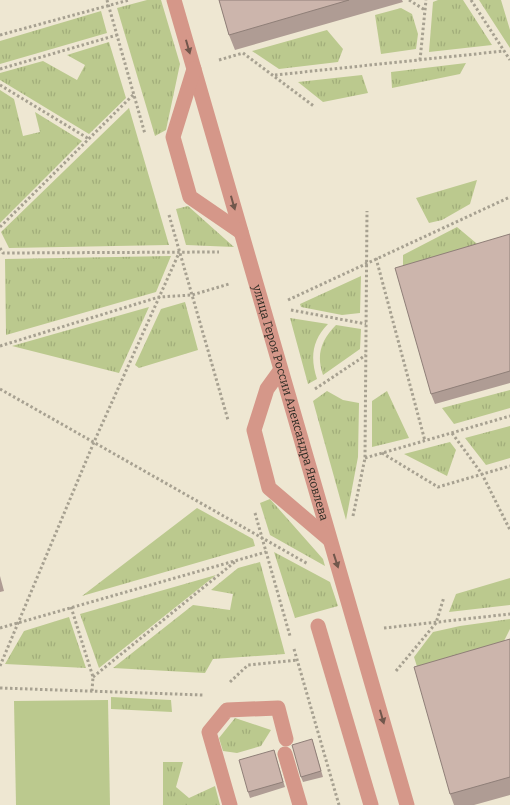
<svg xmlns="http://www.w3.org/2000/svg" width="510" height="805" font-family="Bitter,serif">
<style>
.grass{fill:url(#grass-tufts)}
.park{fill:#bbc98e}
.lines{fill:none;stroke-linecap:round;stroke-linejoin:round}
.path{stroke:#a7a191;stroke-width:3;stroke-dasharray:2.5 2.5;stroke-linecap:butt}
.minor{stroke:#d59789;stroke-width:15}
.wall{fill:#af9c94}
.building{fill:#ccb5ac;stroke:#8f7f78}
.oneway{fill:#71574c}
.labels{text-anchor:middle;stroke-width:4;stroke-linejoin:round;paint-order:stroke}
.street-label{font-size:12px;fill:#2f2c24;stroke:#fcf4df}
</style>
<defs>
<pattern id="grass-tufts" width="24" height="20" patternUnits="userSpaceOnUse" patternTransform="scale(1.25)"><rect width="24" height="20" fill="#bbc98e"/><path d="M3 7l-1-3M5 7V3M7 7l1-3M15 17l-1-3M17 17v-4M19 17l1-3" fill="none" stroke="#a1ad7a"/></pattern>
</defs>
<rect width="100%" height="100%" fill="#eee7d2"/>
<!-- grass -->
<path class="grass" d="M147,0H161L180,64L166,130L155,136L117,8Z
M438,0H463L492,45L429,52L433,2Z
M479,0H501L510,30V48Z
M401,8L412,14L418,34L416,49L381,54L375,15Z
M101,11L107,33L0,64V41Z
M327,30L343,49L338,62L279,69L252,51Z
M109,42L126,98L89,134L0,80V73L43,61L77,80L85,65L67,55Z
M466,63L460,74L392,88L391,72Z
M362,75L368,93L323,102L298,82Z
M0,90L14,99L23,136L40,132L35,112L82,141L0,223Z
M129,108L169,245L9,248L1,232Z
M477,180L470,204L442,220L429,223L416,198Z
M188,206L234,247L186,245L176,209Z
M457,227L482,248L403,271V255Z
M171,256L156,292L6,335L5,259Z
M361,276L360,313L342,315L301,307L300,304Z
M185,302L198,350L139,368L135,365L161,309Z
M149,307L119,373L12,346Z
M290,318L328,324C312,340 310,358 317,379L308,384Z
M336,325L361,329L360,349L323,375C316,355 321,340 336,325Z
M510,390V408L454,424L442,408Z
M327,391L343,400L359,403L358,457L346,520L313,401Z
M387,391L409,438L372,447V401Z
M510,426V458L486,465L465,438Z
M450,442L456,450L447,476L404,454Z
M270,499L323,559L325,566L270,535L260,503Z
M197,508L253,539L255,546L82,596Z
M274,552L330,582L338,606L295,618Z
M260,562L285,654L213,659L205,673L113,668L193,605L230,610L233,594L211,590L238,568Z
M216,575L99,668L80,614Z
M510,578V605L449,612L456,594Z
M69,617L86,668L5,664L24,631Z
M510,619V629L497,655L420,676L414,657L433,632L460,626Z
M111,697L171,700L172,712L111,709Z
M235,718L271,730L261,746L237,753L223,751L219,738Z
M163,762H183L176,787L189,798L215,786L220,805H163Z"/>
<!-- park -->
<path class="park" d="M108,700L110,805H16L14,701Z"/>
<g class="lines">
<!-- path -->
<path class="path" d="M107,0L145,134
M409,0L425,10
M471,0L510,60
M0,35L129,0
M219,60L243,53L315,107
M420,60L426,0
M0,69L117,35
M275,75L504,51
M0,85L89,139
M169,215L228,420
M0,227L133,95
M0,248L3,253L219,252
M376,258L425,441
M288,300L510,197
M291,310L366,324
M0,346L159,297L192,295L229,284
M0,389L308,564
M315,389L366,355
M452,433L482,474L510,530
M382,453L438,487L510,466
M365,458L510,416
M255,513L290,636
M353,516L365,458L367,211
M71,607L93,677L92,691
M0,628L266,552
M384,628L510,614
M294,649L339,805
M0,666L94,442L179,253
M396,671L436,623L444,597
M93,677L236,561
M230,682L248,665L297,660
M0,688L203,695"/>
<!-- minor -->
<g class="minor">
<path id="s1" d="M174,0L407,805"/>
<path d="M194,69L173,137L190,197L241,232"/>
<path d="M280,371L267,389L254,430L269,488L329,539"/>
<path d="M318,626L371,805"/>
<path d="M285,754L300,805"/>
<path d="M230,805L209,732L227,710L278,708L286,739"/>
</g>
</g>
<!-- wall -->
<path class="wall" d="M219,0H402L403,2L235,50L229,35Z
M510,234V383L435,404L431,394Z
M0,576L4,591L0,592Z
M510,639V795L474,805H454L450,794Z
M312,739L323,777L303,782L301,777Z
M274,750L285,787L250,798L248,792Z"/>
<!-- building -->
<path class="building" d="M219,0H349L229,35Z
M510,234V371L431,394L395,268Z
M510,639V777L450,794L414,667Z
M312,739L321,771L301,777L292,745Z
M274,750L283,782L248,792L239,760Z"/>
<!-- one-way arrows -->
<defs><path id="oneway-solid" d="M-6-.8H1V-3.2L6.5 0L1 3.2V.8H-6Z" transform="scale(1.25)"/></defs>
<g class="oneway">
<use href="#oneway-solid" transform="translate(188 47) rotate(74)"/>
<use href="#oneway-solid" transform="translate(233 203) rotate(74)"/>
<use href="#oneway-solid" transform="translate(336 561) rotate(72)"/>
<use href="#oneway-solid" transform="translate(382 717) rotate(74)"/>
</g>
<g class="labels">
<!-- street labels -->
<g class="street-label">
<text dy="4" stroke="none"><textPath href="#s1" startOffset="419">улица Героя России Александра Яковлева</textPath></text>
</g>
</g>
</svg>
